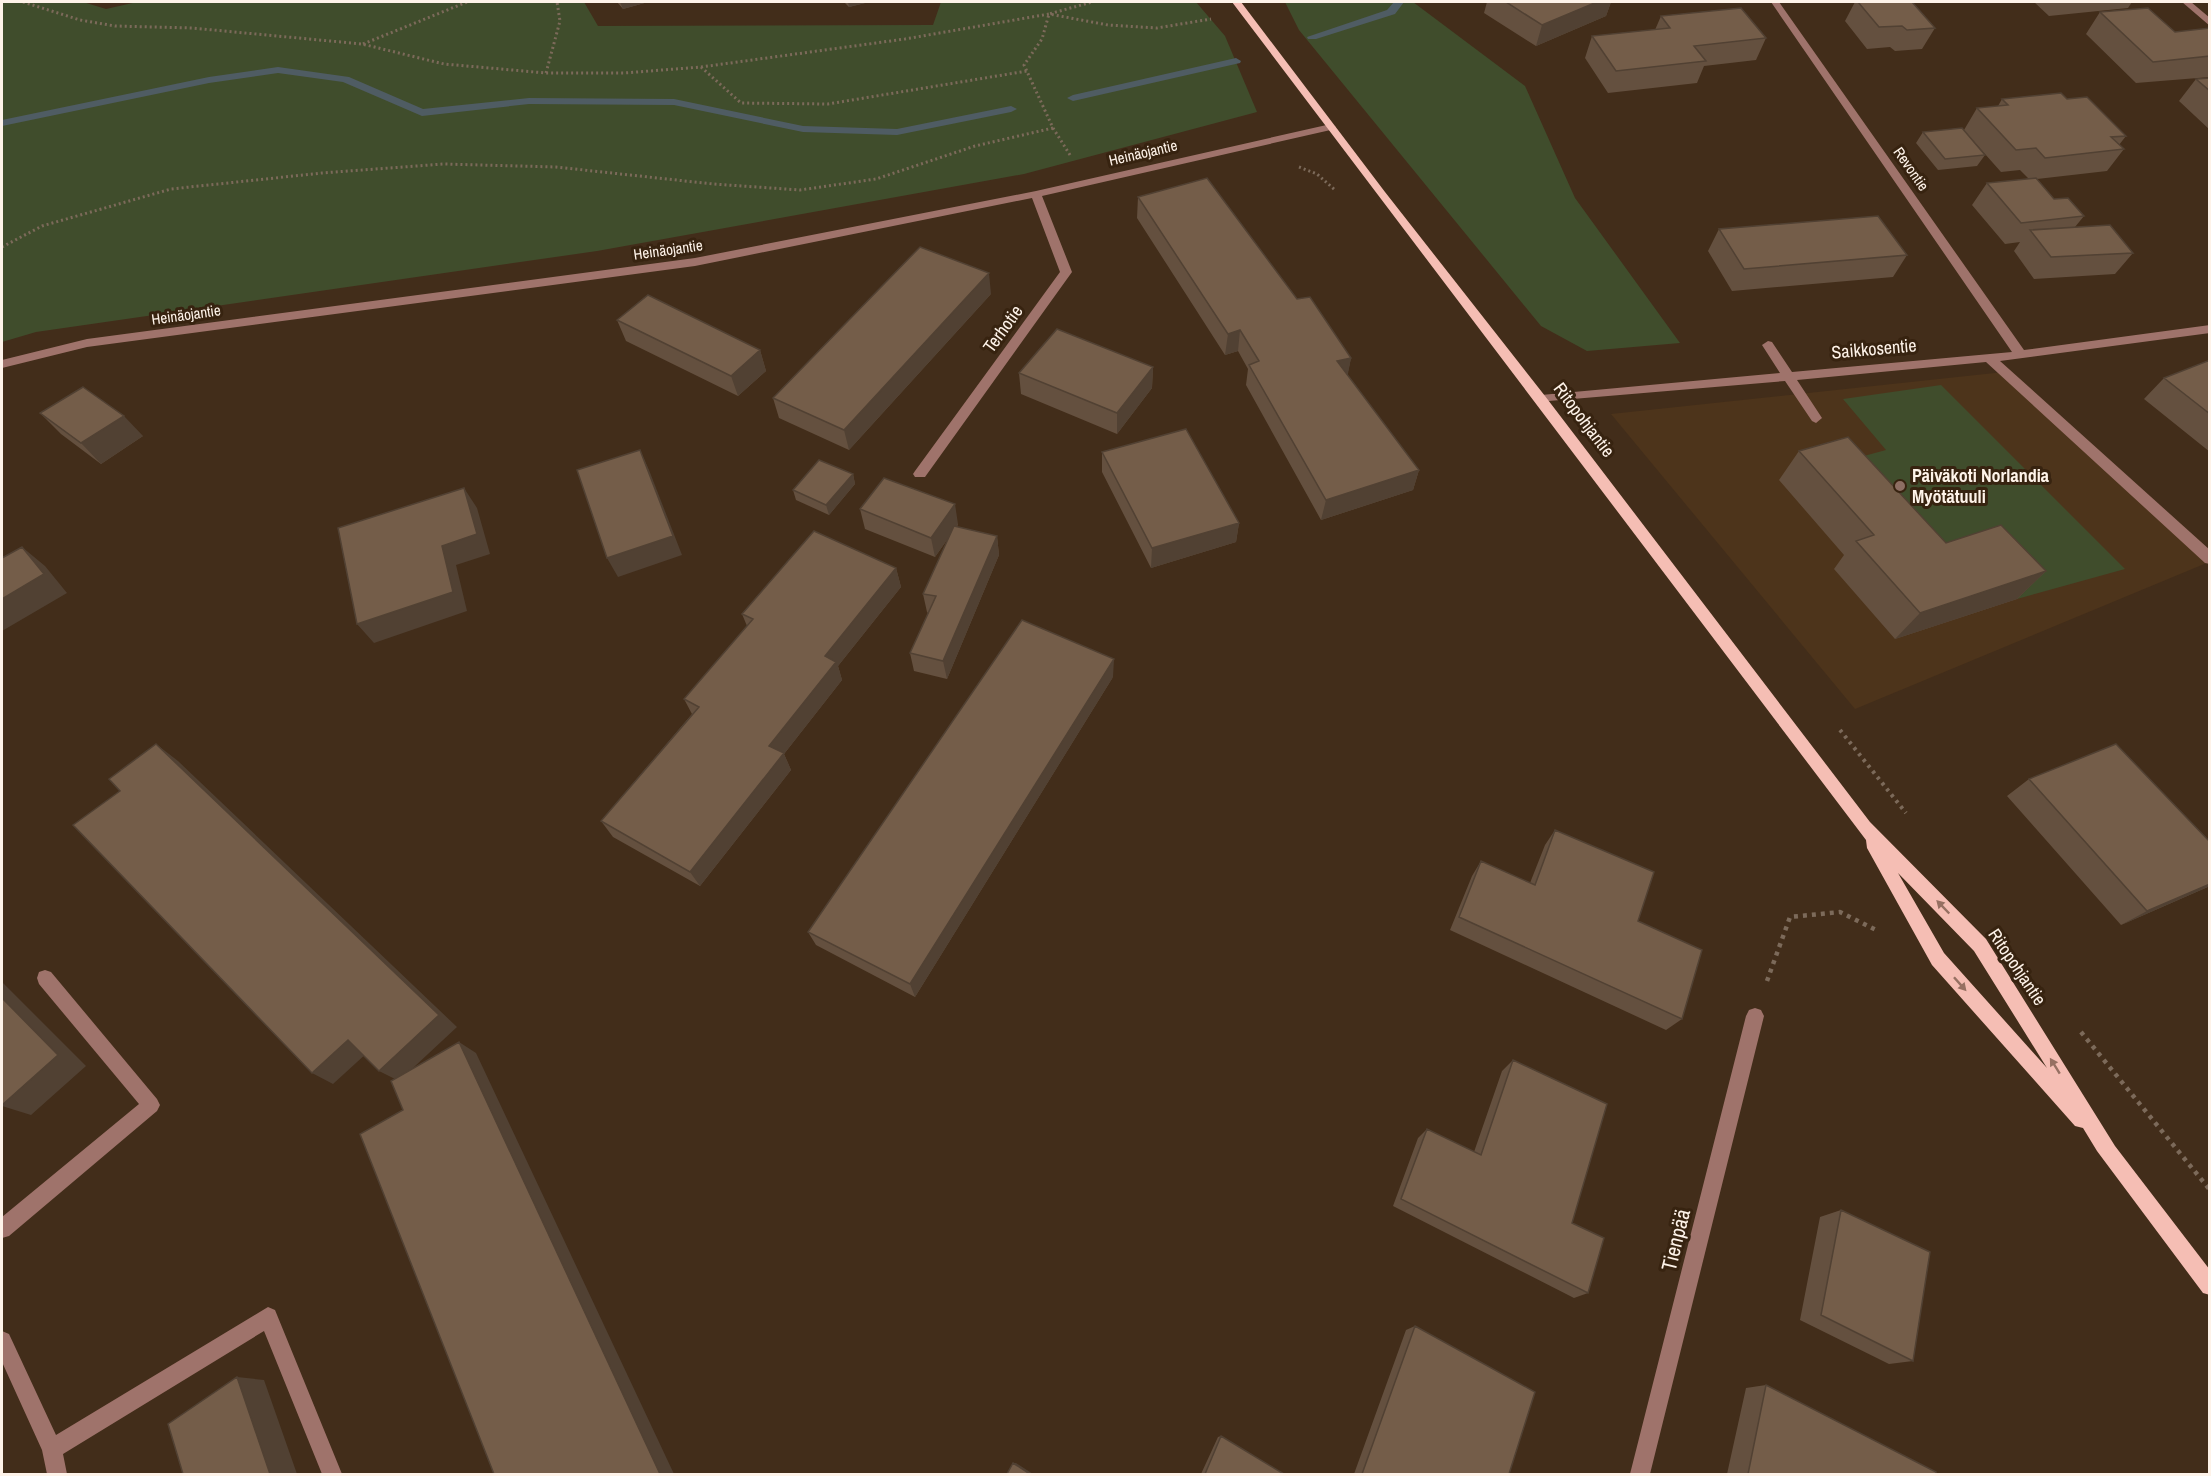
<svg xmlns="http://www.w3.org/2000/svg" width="2211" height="1476" font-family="'Archivo Narrow',sans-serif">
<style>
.built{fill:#4d341b}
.green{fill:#404d2c}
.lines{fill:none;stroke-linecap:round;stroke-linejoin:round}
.stream{fill:#4f5c63;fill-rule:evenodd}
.path-far2{stroke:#7c6a5a;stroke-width:3;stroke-dasharray:2 3;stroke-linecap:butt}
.path-far1{stroke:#7c6a5a;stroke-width:4;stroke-dasharray:3 4.5;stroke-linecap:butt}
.path{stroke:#7c6a5a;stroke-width:4.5;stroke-dasharray:4 5;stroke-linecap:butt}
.minor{fill:#9f736b;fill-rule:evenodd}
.major{fill:#f5beb4;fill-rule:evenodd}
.wall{fill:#64503f}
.shaded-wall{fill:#514133}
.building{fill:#745d49;stroke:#514133;stroke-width:1.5}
.oneway{fill:#967062}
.education-dot{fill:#8d6e63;stroke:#372310;stroke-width:2}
.labels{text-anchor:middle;stroke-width:6;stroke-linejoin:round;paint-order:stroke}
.far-street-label{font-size:15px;fill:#fef3e9;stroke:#372310}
.street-label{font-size:18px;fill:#fef3e9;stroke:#372310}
.poi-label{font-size:18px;font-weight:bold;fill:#fef3e9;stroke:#372310;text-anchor:start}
.near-street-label{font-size:21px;fill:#fef3e9;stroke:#372310}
</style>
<rect width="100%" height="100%" fill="#422d1a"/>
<!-- built -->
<path class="built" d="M2004,372L2209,562L1855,709L1611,414Z"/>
<!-- green -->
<path class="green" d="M2,2H83L106,9L137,2H584L598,26L933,25L941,2H1196L1225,36L1257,112L1024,174L597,251L36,332L2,342Z
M1285,2H1413L1525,86L1575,198L1680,343L1587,351L1541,326L1299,30Z
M1941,385L2125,569L2017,599L1921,571L1827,466L1886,450L1843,399Z"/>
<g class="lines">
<!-- stream -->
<path class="stream" d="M1394,2H1404L1395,14L1316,39H1308L1307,37L1387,10Z
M1236,58L1241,61L1240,63L1073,101L1067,98L1073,95Z
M278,67L349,77L423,109L529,98L674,99L803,126L897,129L1011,106L1017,109L1011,112L897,135L803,132L674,105L529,104L422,116L343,82L278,73L209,83L2,126V120L209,77Z"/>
<!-- path-far2 -->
<path class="path-far2" d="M23,2L80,20L115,26L192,28L362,44L444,64L546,73H624L701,67L905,39L1049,14L1108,25L1157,28L1211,19
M363,44L467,2
M701,67L741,103L828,104L1027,71
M546,73L560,21L557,2
M1070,155L1053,128L1024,65L1042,39L1049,14L1092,2
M1299,167L1317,174L1335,190
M2,247L42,226L171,189L322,173L443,164L556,167L713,184L800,190L876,179L975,146L1053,128"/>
<!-- path-far1 -->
<path class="path-far1" d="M1840,730L1906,813"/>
<!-- path -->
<path class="path" d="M1767,981L1790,917L1840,912L1878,931
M2081,1032L2210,1190"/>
<!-- minor -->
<path class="minor" d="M1771,2H1779L2024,350L2210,325V333L2000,361L2210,550V564L2205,563L1986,362L1797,380L1822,418L1816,423L1812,421L1785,381L1537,402L1535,399L1541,395L1780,373L1762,345L1768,341L1772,342L1792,372L2012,352Z
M2182,2H2191L2210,18V26Z
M1331,124L1336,127L1335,129L1042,196L1072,272L925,477H915L913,474L915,471L1060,272L1032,198L695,266L87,347L2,368V360L87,339L695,258L1036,191Z
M45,970L51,972L157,1099L160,1105L157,1111L9,1236L2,1238V1217L139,1104L39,984L37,978L39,972Z
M1755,1008L1761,1010L1764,1016L1650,1474H1630L1746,1016L1749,1010Z
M268,1307L275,1310L342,1474H322L264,1331L63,1454L67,1474H47L42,1450L2,1362V1331L9,1334L56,1435Z"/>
<!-- major -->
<path class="major" d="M1232,2H1241L1385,192L1545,396L1870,822L1986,939L2115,1146L2210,1270V1295L2203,1293L2097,1151L2083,1128L2075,1126L1932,965L1867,848L1866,840ZM1898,873L1974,951L2047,1068L1944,953Z"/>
</g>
<!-- wall -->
<path class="wall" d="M617,2H648L623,9Z
M844,2H869L849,7Z
M1487,2H1611L1606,16L1536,46L1484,13Z
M1855,2H1912L1935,28L1922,49L1895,51L1890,47L1867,49L1845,21Z
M2034,2H2132L2128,8L2049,16Z
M2100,12L2175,32L2210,28V77L2136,83L2086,34Z
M1661,16L1766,38L1756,60L1704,66L1697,83L1608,93L1585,58L1592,36L1655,30Z
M2210,78V130L2179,101L2196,79Z
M2002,99H2067L2126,136L2119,145L2124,149L2107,171L2037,179L2054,199L2084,216L2075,227L2133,253L2115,274L2034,279L2014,251L2020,242L2005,244L1972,205L1987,183L2029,179L2020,170L2001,172L1969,136L1985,155L1977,166L1938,170L1916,143L1923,132L1964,130L1977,108L1998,106Z
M1138,197L1297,299L1351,358L1347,376L1419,470L1413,490L1321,520L1246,385L1248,369L1238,351L1225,355L1137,218Z
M1719,229L1907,255L1893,277L1732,291L1708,251Z
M991,294L849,450L779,418L773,398Z
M617,320L760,350L766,371L738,396L626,341Z
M2210,360V452L2144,399L2164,378Z
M1153,367L1152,388L1117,434L1021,394L1019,373Z
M40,413L143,436L101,464L61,434Z
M1799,451L1946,543L2046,571L2017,599L1895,639L1834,569L1844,555L1779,480Z
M1102,452L1239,523L1236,542L1151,568L1102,472Z
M853,474L855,484L829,515L796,500L793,490Z
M860,509L958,524L957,527L997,536L999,555L947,679L914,671L910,653L928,613L927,612L923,594L949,537L935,557L865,529Z
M896,568L901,587L838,666L842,680L784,754L791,770L700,886L613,837L601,821L692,714L684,699L747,626L742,614Z
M1113,677L915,997L816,945L808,932Z
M2029,779L2210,842V886L2121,925L2007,796Z
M1555,830L1638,921L1682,1019L1666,1030L1450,930L1472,876L1481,861L1530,883L1545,845Z
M1513,1060L1572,1223L1588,1293L1574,1298L1393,1206L1418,1138L1427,1129L1474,1152L1502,1071Z
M1841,1210L1913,1361L1889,1364L1800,1320L1820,1217Z
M1415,1326L1509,1474H1354L1406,1330Z
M1766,1385L1936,1474H1727L1746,1388Z
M1221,1436L1284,1474H1201L1218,1437Z"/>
<!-- shaded-wall -->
<path class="shaded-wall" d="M620,2H648L623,9Z
M848,2H869L849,7Z
M1597,2H1611L1606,16L1536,46L1542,25Z
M989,273L991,294L849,450L844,430Z
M1240,330L1238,351L1225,355L1228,334Z
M760,350L766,371L738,396L731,376Z
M1351,358L1347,379L1337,361Z
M1153,367L1152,388L1117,434V413Z
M124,416L143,436L101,464L81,443Z
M640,450L649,470L682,555L618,577L607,558Z
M1419,470L1413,490L1321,520L1326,500Z
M853,474L855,484L829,515L826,505Z
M464,488L477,508L490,554L456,565L467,611L374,643L357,624L442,546Z
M955,504L958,524L935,557L931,538Z
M1239,523L1236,542L1151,568L1152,548Z
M997,536L999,555L947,679L943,661Z
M22,547L45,566L67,593L2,631V599Z
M896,568L901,587L838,666L842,680L784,754L791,770L700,886L690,872L825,656Z
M2046,571L2017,599L1895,639L1920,613Z
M1114,659L1113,677L915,997L910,984Z
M156,744L178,761L457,1027L399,1081L379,1071Z
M2210,884V886L2121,925L2147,911Z
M2,982L86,1066L31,1115L2,1106Z
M348,1040L368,1052L333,1084L312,1073Z
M459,1042L476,1053L674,1474H660Z
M237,1377L264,1380L297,1474H270Z
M1013,1463H1016L1033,1474H1030Z"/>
<!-- building -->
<path class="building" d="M1506,2H1597L1542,25Z
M1858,2H1912L1935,28L1907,30L1902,26L1879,27Z
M1741,8L1766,38L1694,46L1706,61L1616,71L1592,36L1670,28L1661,16Z
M2148,8L2175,32L2210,28V56L2153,62L2100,12Z
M2210,78V91L2196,79Z
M2061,93L2067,99L2087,97L2126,136L2111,137L2124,149L2045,158L2036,148L2016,150L1977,108L2008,105L2002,99Z
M1962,128L1985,155L1945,159L1923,132Z
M1207,178L1297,299L1310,297L1351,358L1337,361L1419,470L1326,500L1249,365L1259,361L1240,330L1228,334L1138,197Z
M2036,178L2054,199L2068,198L2084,216L2021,223L1987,183Z
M1878,216L1907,255L1744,269L1719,229Z
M2110,225L2133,253L2051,257L2030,230Z
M920,247L989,273L844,430L773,398Z
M648,295L760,350L731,376L617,320Z
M1057,329L1153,367L1117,413L1019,373Z
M2210,360V414L2164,378Z
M83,387L124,416L81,443L40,413Z
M1186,429L1239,523L1152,548L1102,452Z
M1848,437L1946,543L2001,525L2046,571L1920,613L1856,541L1874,535L1799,451Z
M640,450L673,536L607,558L577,470Z
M819,460L853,474L826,505L793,490Z
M884,478L955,504L931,538L860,509Z
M464,488L477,534L442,546L453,592L357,624L338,528Z
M954,526L997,536L943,661L910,653L936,596L923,594Z
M814,531L896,568L825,656L836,662L769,746L784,753L690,872L601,821L699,707L684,699L753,619L742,614Z
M22,547L44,574L2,599V558Z
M1022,620L1114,659L910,984L808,932Z
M156,744L439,1015L379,1071L348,1040L312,1073L73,825L120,791L109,779Z
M2116,744L2210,842V884L2147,911L2029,779Z
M1555,830L1654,872L1638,921L1702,950L1682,1019L1459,917L1481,861L1535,885Z
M2,998L58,1055L2,1105Z
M459,1042L660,1474H494L360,1134L403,1110L391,1081Z
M1513,1060L1607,1104L1572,1223L1604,1238L1588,1293L1401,1199L1427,1129L1481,1155Z
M1841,1210L1930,1252L1913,1361L1821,1315Z
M1415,1326L1535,1392L1509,1474H1362Z
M237,1377L270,1474H183L168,1424Z
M1766,1385L1936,1472V1474H1748Z
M1221,1436L1284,1474H1205Z
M1013,1463L1030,1474H1007Z"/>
<!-- one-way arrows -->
<defs><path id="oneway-solid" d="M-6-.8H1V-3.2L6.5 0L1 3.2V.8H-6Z" transform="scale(1.5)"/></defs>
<g class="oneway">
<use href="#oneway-solid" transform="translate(1943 907) rotate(-134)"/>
<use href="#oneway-solid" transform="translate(1960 984) rotate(48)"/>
<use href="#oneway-solid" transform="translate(2055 1066) rotate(-122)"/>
</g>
<!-- markers -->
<circle class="education-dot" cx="1900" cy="486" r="6"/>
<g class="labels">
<!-- far-street labels -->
<g class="far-street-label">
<text transform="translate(1143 153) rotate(-13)" y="5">Heinäojantie</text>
<text transform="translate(1911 169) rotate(55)" y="5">Revontie</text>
<text transform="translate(668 250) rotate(-8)" y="5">Heinäojantie</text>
<text transform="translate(186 315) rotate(-8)" y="5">Heinäojantie</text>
</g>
<!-- street labels -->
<g class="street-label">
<text transform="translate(1003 329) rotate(-54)" y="6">Terhotie</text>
<text transform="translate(1874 349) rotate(-5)" y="6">Saikkosentie</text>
<text transform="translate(1584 420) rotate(53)" y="6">Ritopohjantie</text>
<text transform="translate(2017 967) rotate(56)" y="6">Ritopohjantie</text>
</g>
<!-- poi labels -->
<g class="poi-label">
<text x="1912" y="482">Päiväkoti Norlandia<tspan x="1912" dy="21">Myötätuuli</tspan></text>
</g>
<!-- near-street labels -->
<g class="near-street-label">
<text transform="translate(1676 1240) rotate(-76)" y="7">Tienpää</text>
</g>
</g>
<!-- border -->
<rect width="2211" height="1476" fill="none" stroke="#fef3e9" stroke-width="6"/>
</svg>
